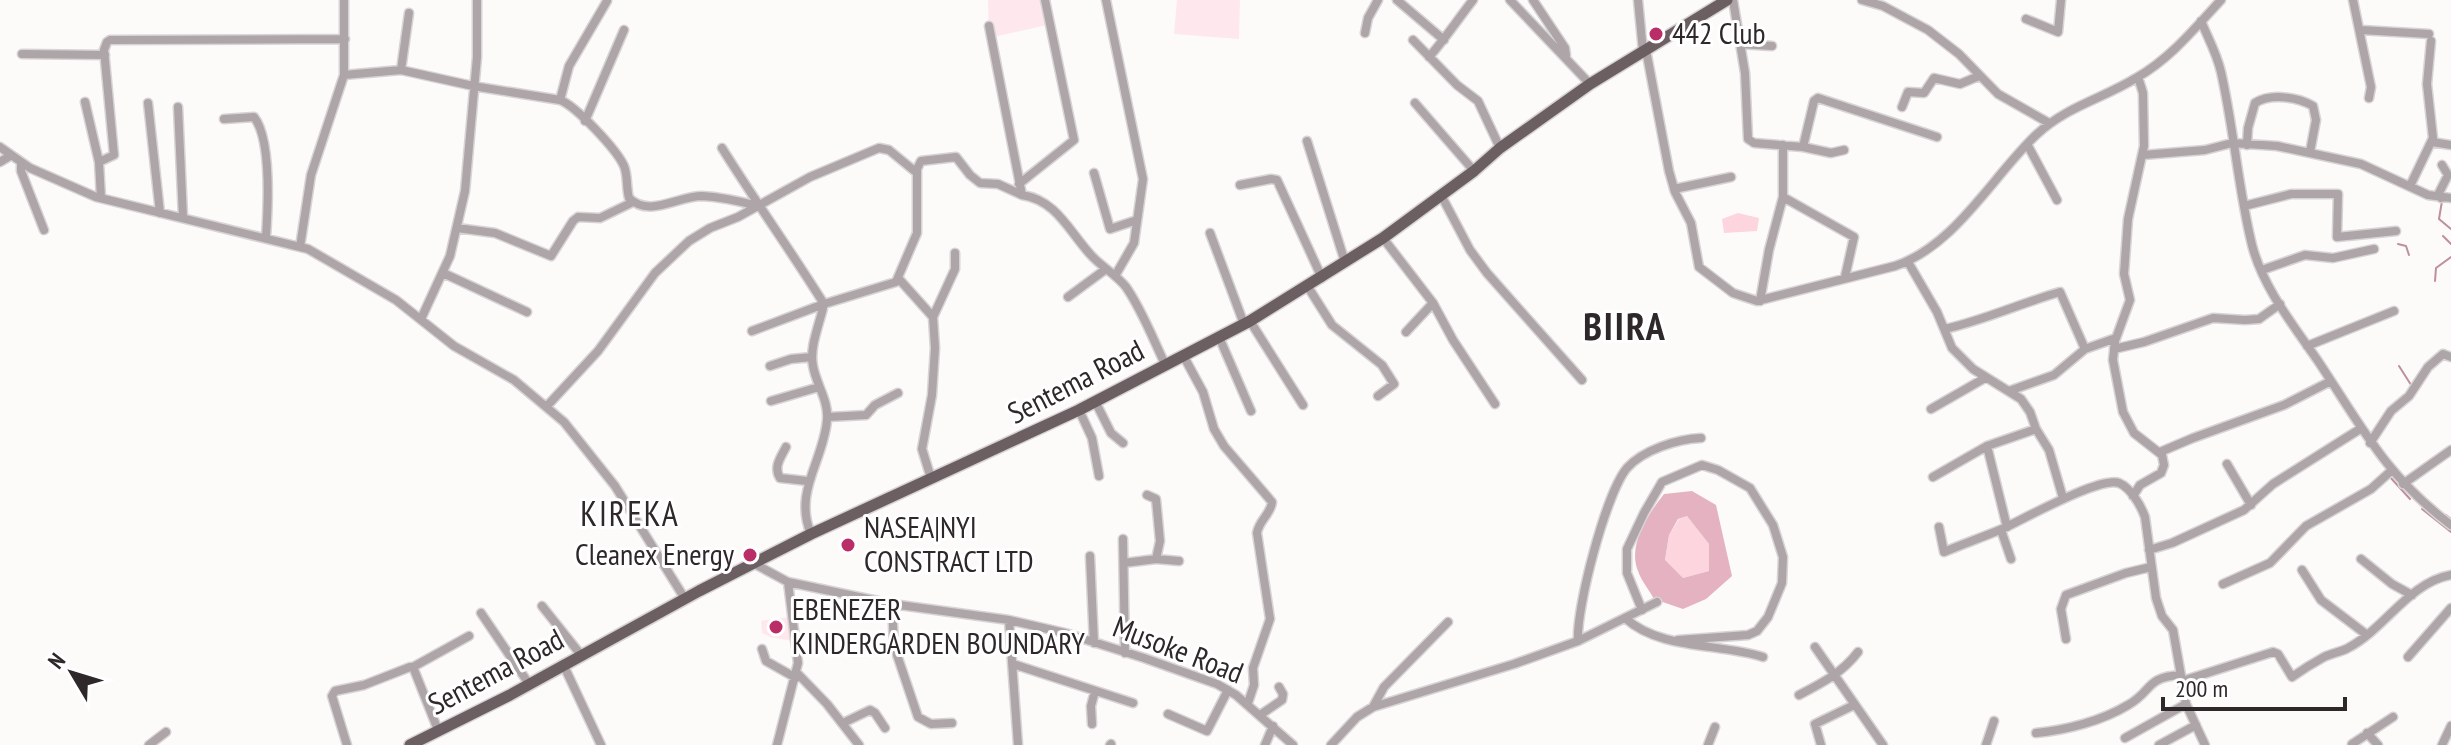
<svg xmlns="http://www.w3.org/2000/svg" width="2451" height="745" font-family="'PT Sans Narrow',sans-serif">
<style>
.built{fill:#fee8ee}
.green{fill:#fcd5df}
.forest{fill:#e4b2c0;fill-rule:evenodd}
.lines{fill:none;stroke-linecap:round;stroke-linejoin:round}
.stream{stroke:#be8f9c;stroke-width:2}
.minor-casing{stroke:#d8d4d5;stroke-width:11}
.major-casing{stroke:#d8d4d5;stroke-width:14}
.minor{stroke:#ada5a7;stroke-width:8}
.major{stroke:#6c5f62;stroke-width:11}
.poi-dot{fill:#b92e67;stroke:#fff;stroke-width:3}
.labels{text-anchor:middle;stroke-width:6;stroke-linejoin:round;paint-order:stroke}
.poi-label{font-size:30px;fill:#2f282a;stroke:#fff;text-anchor:start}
.street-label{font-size:30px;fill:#2f282a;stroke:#fff}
.quarter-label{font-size:34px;letter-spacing:2px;fill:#2f282a;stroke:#fff}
.district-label{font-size:38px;font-weight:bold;letter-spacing:2px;fill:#2f282a;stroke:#fff}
</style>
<rect width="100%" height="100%" fill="#fdfafa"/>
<!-- built -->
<path class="built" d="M988,0H1043L1047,25L989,38Z
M1177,0H1240L1239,39L1174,34Z
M789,617L793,641L770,637L762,633L761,621Z"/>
<!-- green -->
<path class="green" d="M1738,213L1759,218L1757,231L1724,233L1722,219Z
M1687,516L1709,544V571L1683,578L1665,561L1669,535L1679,519Z"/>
<!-- forest -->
<path class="forest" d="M1692,491L1716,505L1732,576L1706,599L1683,609L1654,599C1649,590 1641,580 1638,571C1627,545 1649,513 1664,494ZM1687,516L1709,544V571L1683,578L1665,560L1669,535L1678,519Z"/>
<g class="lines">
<!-- stream -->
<path class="stream" d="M2442,201L2439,219L2451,229
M2443,236L2451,244
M2398,244L2406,246L2409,255
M2435,281L2436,268L2451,257
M2399,366L2413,388
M2390,477L2410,499
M2422,509L2451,532
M2446,515L2451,519"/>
<!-- minor casing -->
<g class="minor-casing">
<path id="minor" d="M1106,0L1143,179L1134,243L1115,276
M1397,0L1444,40
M1510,0L1590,84
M1533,0L1565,48L1566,55
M1638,0L1643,51
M1733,0L1745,73L1748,139L1754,143L1803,147L1831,153L1844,150
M1862,0L1883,6L1928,30L1959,54L1998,94L2049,123
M2353,0L2371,87L2369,98
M2026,19L2058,32L2061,0
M2201,21C2208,38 2217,54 2221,72C2234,129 2238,188 2252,245C2263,288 2294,326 2318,361C2362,427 2385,475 2451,525
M989,26L1022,195C1056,200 1069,231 1090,254C1100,266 1116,274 1126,287C1142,310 1153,339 1165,364
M2361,30L2429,34
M1365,33L1368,18L1378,0
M1413,40L1457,85L1478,101L1500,148
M1740,44L1772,46
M1646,50L1669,171L1675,192L1691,223L1699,267L1733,293L1757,301L1895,266C1955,246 1992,177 2036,135C2067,106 2102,99 2136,78C2170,59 2195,28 2221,0
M22,54L105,55
M1429,57C1445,39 1458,19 1473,0
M401,70L409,13
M344,75L401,70L473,86L560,100C576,106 617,150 624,166C628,175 626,187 629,198C649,218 678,196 702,196C721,197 739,201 758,206
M560,100L569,66L607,1
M85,102L99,162L101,198
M148,103L160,213
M1415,103L1474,171
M178,107L183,217
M1902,107L1908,92L1924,93L1934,78L1960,84L1979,76
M224,119L254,117C272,140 268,208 266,237
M585,121L624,30
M1307,141L1345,262
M2432,142L2451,145
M2027,144L2057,200
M2247,145L2248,128L2255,103C2271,93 2297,97 2313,106L2316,120L2310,152
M0,147L30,168L96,197L308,249L396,300L454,346L514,380L564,422L615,486L685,599
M1803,147L1814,101L1818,98L1937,137
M722,148C755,201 791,251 824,304C820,323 809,347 813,366C816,384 829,401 827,420C824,460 793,492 811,534
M2143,155L2205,150L2232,143L2277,146L2361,164L2428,195L2451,198
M0,162L10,156
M21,162V171L44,230
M99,162L114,155L104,50L107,42L110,40L345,39
M1094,173L1110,229L1137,220
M1019,184L1074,140L1045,0
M1240,185L1271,179L1277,180L1322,278
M2410,186L2433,138L2427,84L2431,41
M1674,189L1731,177
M1441,195L1470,250L1487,273L1582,380
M1783,197L1854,237L1845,277
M2441,198L2439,193L2448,175L2442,165
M2244,206L2291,194H2338L2337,237L2396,231
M457,228L495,233L551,256L573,221L578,217L600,218L633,202
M1210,233L1244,324
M1383,238L1433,303L1453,340L1495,404
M300,247L311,175L344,75V0
M1908,262L1937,312L1952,348L1973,369L2021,399L2030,412L2036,429
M2262,270L2305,255L2333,258L2374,249
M443,273L527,312
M899,279L933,317
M1308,287L1332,325L1382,365L1394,384L1378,396
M1068,297L1106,269
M1760,301L1769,250L1783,197V145
M421,319L450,256L465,191L477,57V0
M1250,321L1303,405
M1945,329C1985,320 2021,303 2060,292L2085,349
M752,331L824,304L896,282L917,233V169L921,161L956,157L970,175L980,183L998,184L1022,195
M1406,332L1433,303
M1219,337L1251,411
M2307,346L2394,311
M2114,349L2144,342L2213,318L2245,320L2259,319L2280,304
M1183,355L1203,392L1214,429L1224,446L1272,502C1271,514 1259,520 1257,533L1270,619L1253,668L1254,685L1248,703
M770,366L791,359L812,357
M2009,391L2054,375L2085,349L2116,338
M771,401L819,387
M1095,401L1111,433L1123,443
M547,406L598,351L655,273L689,241L710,228L738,217L810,177L879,148L889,150L917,173
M1931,409L1985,378
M1079,410L1092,438L1099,476
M828,417L866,415L875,405L898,393
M2370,443L2391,411L2409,396L2428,367L2443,354L2451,357
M1987,446L2007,527
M786,447C781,457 773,467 780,478L807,481
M2160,452L2193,438L2284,405L2331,381
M2227,464L2251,505
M1933,477L1987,446L2036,429L2049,450L2063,498
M931,478L922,449L932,395L935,348L933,317L955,269V253
M2403,484L2451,450
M2133,496L2140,485L2161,473L2164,465L2162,455L2134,433L2123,412L2113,360L2115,341L2130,300L2124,274L2128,219L2144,146L2143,93L2138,77
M1939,527L1944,552C1963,544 1983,537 2002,529C2022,520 2100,476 2119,483C2131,488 2141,506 2145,517L2156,598L2162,616L2173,630L2186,704L2205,745
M2001,530L2011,559
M1123,539L1125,653
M2149,550L2172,543L2244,510L2273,484L2360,429
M1090,556L1094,643
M1156,559L1179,561
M2361,559L2392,584L2412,595
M753,563L788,582L892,604L1009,620L1065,633L1144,658L1217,684L1236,695L1293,745
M1124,563L1156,559L1160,541L1156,499L1147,495
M2302,570L2321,600L2367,635
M2223,584L2270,563L2306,526L2371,489L2391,471
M892,604L894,646L918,717L931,724L952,723
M542,606L581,655
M1642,610L1627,573V549L1644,513L1662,482L1702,465L1718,470L1750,488L1773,525L1783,557L1782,583L1768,617L1757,631L1748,635L1678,640
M481,613L529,684
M1625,618C1660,650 1719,643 1763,657
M1009,620L1018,745
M2066,639L2061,609L2066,595L2126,573L2151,567
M1578,641C1576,608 1606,493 1627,468C1643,450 1677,439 1701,438
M1815,647L1883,745
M762,649L766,661L796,678
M2408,657L2451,608
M563,664L601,745
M1013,664L1133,703
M413,667L469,636
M797,673L827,704L859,745
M2182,681L2273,652L2278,654L2292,677C2302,670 2313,663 2324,657C2332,653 2341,652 2348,648C2386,628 2408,583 2451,575
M1799,695C1822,683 1842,673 1858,652
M1373,707L1384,687L1448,622
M1168,714L1207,731L1228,690
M1260,715L1282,700L1283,694L1279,687
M843,723L870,710L875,713L885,728
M1092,724L1091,706L1095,691
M2036,733C2066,730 2102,721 2128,705C2153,691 2145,677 2181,675
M2367,733L2378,745
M2125,738L2186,704
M2352,744L2393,717
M149,745L166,732
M347,745L332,696L335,691L364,685L410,667H413L438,730
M777,745L798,663L788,582
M1110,745L1111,744
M1265,745L1273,726
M1331,745L1357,717L1373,707L1514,664L1578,641L1657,602
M1708,745L1715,727
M1821,745L1815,724L1854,705
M1986,745L1994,721
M2159,745L2196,725
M2442,745L2451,726"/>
</g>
<!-- major casing -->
<g class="major-casing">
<path id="major" d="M410,745L510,695L699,591L811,534L1079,410L1250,321L1383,238L1474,171L1500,148L1590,84L1727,0"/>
</g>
<!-- minor -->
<use href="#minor" class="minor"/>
<!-- major -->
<use href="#major" class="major"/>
</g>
<!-- markers -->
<g class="poi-dot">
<circle cx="1656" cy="34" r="8"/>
<circle cx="848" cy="545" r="8"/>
<circle cx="750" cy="555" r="8"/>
<circle cx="776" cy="627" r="8"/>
</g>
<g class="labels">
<!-- poi labels -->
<g class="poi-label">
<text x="1672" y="44">442 Club</text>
<text x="864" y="538">NASEA|NYI<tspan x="864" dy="34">CONSTRACT LTD</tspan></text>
<text x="734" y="565" text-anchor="end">Cleanex Energy</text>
<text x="792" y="620">EBENEZER<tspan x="792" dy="34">KINDERGARDEN BOUNDARY</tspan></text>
</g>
<!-- street labels -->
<g class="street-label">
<text transform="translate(1076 382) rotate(-27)" y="10">Sentema Road</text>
<text transform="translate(1178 650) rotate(21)" y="10">Musoke Road</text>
<text transform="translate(496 672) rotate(-28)" y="10">Sentema Road</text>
</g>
<!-- quarter labels -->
<g class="quarter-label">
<text x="630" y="526">KIREKA</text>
</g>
<!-- district labels -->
<g class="district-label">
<text x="1625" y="340">BIIRA</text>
</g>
</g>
<!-- north arrow -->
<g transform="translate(72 673) rotate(308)" stroke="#ffffff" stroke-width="6" paint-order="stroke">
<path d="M0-6L14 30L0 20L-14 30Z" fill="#2f282a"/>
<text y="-12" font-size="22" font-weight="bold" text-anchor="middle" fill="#2f282a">N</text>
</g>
<!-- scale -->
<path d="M2163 697v12h182v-12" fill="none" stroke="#2f282a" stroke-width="4"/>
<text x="2175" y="697" font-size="24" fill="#2f282a" stroke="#ffffff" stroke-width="6" paint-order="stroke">200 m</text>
</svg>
